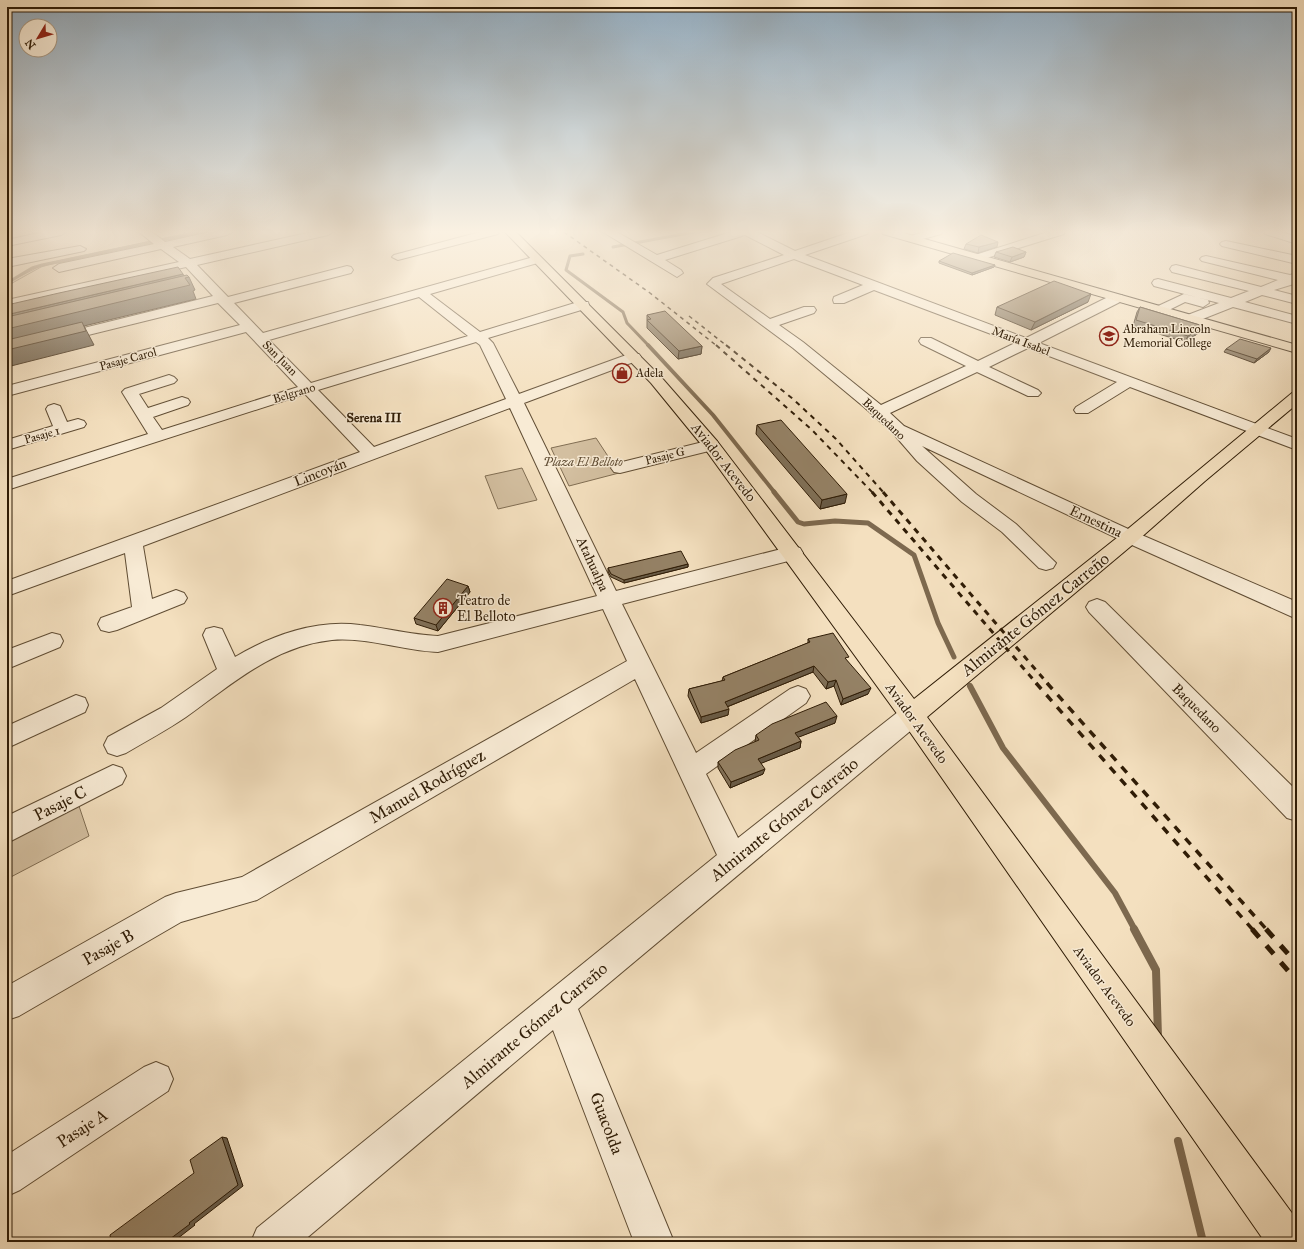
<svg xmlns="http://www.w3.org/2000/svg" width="1304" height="1249" font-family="'IM FELL Great Primer',serif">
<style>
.green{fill:#d3bfa0;stroke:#816e53}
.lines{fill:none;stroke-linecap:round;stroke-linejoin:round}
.stream-far4{stroke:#7d694f;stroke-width:3}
.stream-far3{stroke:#7d694f;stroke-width:4}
.stream-far2{stroke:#7d694f;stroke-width:5}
.stream-far1{stroke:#7d694f;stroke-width:6}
.stream{stroke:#7d694f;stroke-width:8}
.minor-casing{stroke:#604d34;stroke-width:2}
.major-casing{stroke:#2f1c06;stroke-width:2}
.minor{fill:#f8ebd5;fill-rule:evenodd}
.major{fill:#f4e0bf;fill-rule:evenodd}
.rail-far4{stroke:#2f1c06;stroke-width:1.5;stroke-dasharray:4 4;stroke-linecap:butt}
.rail-far3{stroke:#2f1c06;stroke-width:2;stroke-dasharray:5 5;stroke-linecap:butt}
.rail-far2{stroke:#2f1c06;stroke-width:3;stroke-dasharray:6 6;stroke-linecap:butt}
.rail-far1{stroke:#2f1c06;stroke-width:3.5;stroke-dasharray:8 8;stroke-linecap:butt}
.rail{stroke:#2f1c06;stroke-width:5;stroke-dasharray:11 11;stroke-linecap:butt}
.wall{fill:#807058;stroke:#2f1c06}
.shaded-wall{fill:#685b47;stroke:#2f1c06}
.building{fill:#958266;stroke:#2f1c06}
.labels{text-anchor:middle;stroke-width:3;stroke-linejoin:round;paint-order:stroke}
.far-poi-label{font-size:12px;fill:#2f1c06;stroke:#f8ebd5;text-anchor:start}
.far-street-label{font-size:12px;fill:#2f1c06;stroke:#f8ebd5}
.far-park-label{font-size:12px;font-style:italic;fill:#604d34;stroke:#f8ebd5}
.far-neighbourhood-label{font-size:13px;font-weight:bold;fill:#2f1c06;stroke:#f8ebd5}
.street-label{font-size:14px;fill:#2f1c06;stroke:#f8ebd5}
.poi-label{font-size:14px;fill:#2f1c06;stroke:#f8ebd5;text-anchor:start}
.near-street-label{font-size:17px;fill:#2f1c06;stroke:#f8ebd5}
</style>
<rect width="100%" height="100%" fill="#f4e0bf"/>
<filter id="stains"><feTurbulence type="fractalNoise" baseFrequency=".005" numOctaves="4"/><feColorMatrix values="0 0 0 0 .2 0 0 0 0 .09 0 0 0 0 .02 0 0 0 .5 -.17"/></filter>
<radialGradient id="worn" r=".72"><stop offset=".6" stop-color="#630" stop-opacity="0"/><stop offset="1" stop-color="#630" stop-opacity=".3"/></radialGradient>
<!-- green -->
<path class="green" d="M194,232H204L48,265L41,267L7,286V283L44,264Z
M596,438L619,473L569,486L551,448Z
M522,468L537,500L498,509L485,476Z
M77,800L89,836L7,879V837Z"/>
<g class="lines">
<!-- stream-far4 -->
<path class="stream-far4" d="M613,247L694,232
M583,254L570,256L566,270L623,312L627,323L649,346
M7,283L32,268L42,265L199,232"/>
<!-- stream-far3 -->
<path class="stream-far3" d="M648,345L713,415L775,493"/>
<!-- stream-far2 -->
<path class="stream-far2" d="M774,492L798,522L804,524L835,521L868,523L914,555L938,623L954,657"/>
<!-- stream-far1 -->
<path class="stream-far1" d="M970,686L1003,748L1115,893L1135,930"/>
<!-- stream -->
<path class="stream" d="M1134,929L1156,970L1158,1037
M1178,1141L1203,1242"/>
<!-- minor casing -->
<g class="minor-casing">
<path id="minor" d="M43,232H66L61,235L7,246V240Z
M139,232H152L165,242L210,232H232L227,235L173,247L190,259L312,232H333L328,235L197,265L228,297L347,266L351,267L353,270L351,273L234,303L263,333L537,256L543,260L541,262L430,294L480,332L578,302H588L589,305L588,308L488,338L493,343L519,394L629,354H639L641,357L639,360L524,403L616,591L793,546L800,548L803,553L800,558L622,604L696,753L790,689L798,686L806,689L810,696L806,703L706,774L738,838L903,708L912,705L921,708L924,715L921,722L578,1009L674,1242H634L553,1030L302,1242H251L257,1228L717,855L635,679L257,900L181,922L19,1016L7,1020V986L165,897L176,893L242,877L627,661L603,609L438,652C403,651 368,637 332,640C274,646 232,684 186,717C167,730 146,741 126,753L117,756L108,753L104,745L108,737L161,708L217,669L203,635L206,629L214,627L222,629L235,657C272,635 317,619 360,625C386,628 411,635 438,636L597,596L510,408L143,546L152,599L176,590L184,593L187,598L184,603L117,630L109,632L101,630L98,624L101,618L132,607L125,553L7,596V581L360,452L305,394L7,490V479L148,434L122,392L125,389L169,375L174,377L177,380L174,383L139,394L148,408L182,397L188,399L190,402L188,405L153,417L162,430L298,387L246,332L7,396V386L240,325L218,303L7,355V347L213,296L186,267L7,308V300L179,262L161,249L59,272L53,268L59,264L154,244ZM419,297L468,336L311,383L269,340ZM476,342L480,345L506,399L374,447L318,390Z
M480,232H499L498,234L398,260L392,257L394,255Z
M603,232H617L657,255L731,232H757L795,251L851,232H868L867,234L805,255L1026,338L1112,295H1122L1123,298L1122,301L1039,343L1297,439V450L1130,387L1088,413H1076L1074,410L1076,407L1117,382L1028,348L989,367L1038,390L1041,393L1038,396H1028L977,372L890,413L904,426L1137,533L1297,602V619L1123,541L922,446L976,494L1016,524L1056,563L1053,568L1046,570L1039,568L1002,532L962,502L917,461L891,431L864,407L793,348L707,284L713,278L784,255L745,235L665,260L681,270L683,273L677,277ZM794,259L863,285L834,297L833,300L834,303H844L874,290L1015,343L978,361L931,338H921L919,341L921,344L966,366L881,405L803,342L779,325L814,313L816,310L814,307H804L770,319L721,284Z
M924,232H942L941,234L912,242L906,239L908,237Z
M1048,232H1065L1064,234L980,260L976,261L970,258L972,256Z
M1264,232H1281L1297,237V244L1265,234Z
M1226,241L1297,256V264L1222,246L1220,244L1222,242Z
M80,246L86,249L84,251L7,267V259Z
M1206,256L1290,275L1297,273V283L1274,290L1297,296V304L1262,295L1245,302L1297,316V324L1233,307L1195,322H1185L1183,319L1185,316L1219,303L1154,286L1152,283L1154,280L1158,279L1231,298L1249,291L1172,272L1170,269L1172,266L1176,265L1261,287L1278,280L1202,261L1200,259L1202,257Z
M1184,294L1208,300L1209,303L1203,307L1185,302L1161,314L1154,310L1156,307Z
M54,404L60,406L67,422L78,419L84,421L86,424L84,427L7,450V440L53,426L46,409L48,406Z
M711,440L717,441L719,445L717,449L620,473L614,472L611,468L614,464Z
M1097,599L1105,602L1297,791V821L1287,818L1089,612L1086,607L1089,602Z
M52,633L60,635L63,641L60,647L7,669V650Z
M76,695L85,698L88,705L85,712L7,748V726Z
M113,765L122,768L126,776L122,784L7,843V816Z
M156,1062L168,1067L173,1079L168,1091L20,1190L7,1196V1155L144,1067Z"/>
</g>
<!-- major casing -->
<g class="major-casing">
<path id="major" d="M505,232H516L661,377L717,441L914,699L1123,533L1292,393L1297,391V404L1205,481L1137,541L927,717L1297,1220V1242H1265L903,722L705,449L651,383Z
M882,232H900L1297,345V353L883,234Z"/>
</g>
<!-- minor -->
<use href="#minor" class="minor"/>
<!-- major -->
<use href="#major" class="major"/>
<!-- rail-far4 -->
<path class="rail-far4" d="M564,232L650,293L717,346
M689,316L727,346"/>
<!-- rail-far3 -->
<path class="rail-far3" d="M716,345L812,430L873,493
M726,345L793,399L836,439L884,493"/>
<!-- rail-far2 -->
<path class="rail-far2" d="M872,492L1037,684
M883,492L1048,684"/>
<!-- rail-far1 -->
<path class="rail-far1" d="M1036,683L1253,930
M1047,683L1267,930"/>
<!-- rail -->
<path class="rail" d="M1252,929L1297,981
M1266,929L1297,964"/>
</g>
<!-- wall -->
<path class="wall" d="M966,244L997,247L978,253L964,249Z
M996,252H1026L1024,257L1010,262L994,257Z
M939,261L995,265L994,267L972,275L939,263Z
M1088,302L1031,330L995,315L997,307Z
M1140,307L1203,326L1200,332L1185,342L1133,326L1137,312Z
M647,315L702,346L701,354L678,359L647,328Z
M1226,349L1269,352L1254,363L1224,352Z
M757,425L845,503L820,509L756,434Z
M688,564V567L624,583L611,577L608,572V568Z
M468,586L470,592L438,631L416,624L414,618Z
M808,639L847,661L868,694L841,705L834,686L826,689L813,672L727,707L728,715L701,723L688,696L689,689L722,681L723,677L808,643Z
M835,723L798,737L801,741L800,748L761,763L763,774L730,788L718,768V762L755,742L756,735Z"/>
<!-- shaded-wall -->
<path class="shaded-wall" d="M998,242L997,247L978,253L979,247Z
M1026,252L1024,257L1010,262L1012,257Z
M995,265L994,267L972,275V273Z
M183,274L185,278L189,277L195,290L193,291L196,299L84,326L94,345L7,367V329L14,320L10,314Z
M1091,294L1088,302L1031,330L1035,322Z
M1203,326L1200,332L1185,342L1188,336Z
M702,346L701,354L678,359L679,351Z
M1271,348L1269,352L1254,363L1257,359Z
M847,494L845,503L820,509L822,500Z
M688,564V567L624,583V580Z
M468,586L470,592L438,631L436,625Z
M814,666L813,672L724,708L725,702Z
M836,680L834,686L826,689L828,682Z
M871,688L868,694L841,705L843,699Z
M729,709L728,715L701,723V717Z
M837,716L835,723L794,739L795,733Z
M801,741L800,748L757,765L758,759Z
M765,769L763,774L730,788L731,782Z
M222,1137L227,1138L243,1186L194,1224L195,1225L173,1242H166Z"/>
<!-- building -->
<path class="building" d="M981,235L998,242L979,247L966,244Z
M1013,247L1026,252L1012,257L996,252Z
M953,253L995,265L972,273L939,261Z
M178,267L183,274L10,314L7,305L59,293Z
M187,275L189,277L185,278L190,285L7,329V317Z
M1054,281L1091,294L1035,322L997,307Z
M1140,307L1203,326L1188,336L1136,320Z
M665,311L702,346L679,351L647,320L651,319L647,315Z
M82,322L86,331L7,350V340Z
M1240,339L1271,348L1257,359L1226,349Z
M781,420L847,494L822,500L757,425Z
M681,551L688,564L624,580L611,574L608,568Z
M447,579L468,586L436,625L414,618Z
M833,633L849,657L845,658L871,688L843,699L836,680L828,682L814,666L725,702L729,709L701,717L689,689L725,680L723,677L810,642L808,639Z
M826,702L837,716L795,733L801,741L758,759L765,769L731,782L718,762L735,750L759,740L756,735L772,724Z
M222,1137L238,1185L189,1223L190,1224L166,1242H111L110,1235L194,1173L190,1160Z"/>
<!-- sky -->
<linearGradient id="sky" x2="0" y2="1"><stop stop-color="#92abbe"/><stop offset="0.57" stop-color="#faf1e2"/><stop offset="1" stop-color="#faf1e2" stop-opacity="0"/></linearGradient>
<rect width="1304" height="407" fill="url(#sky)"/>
<!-- icons -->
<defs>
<g id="school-ring" transform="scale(1)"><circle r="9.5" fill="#f8ebd5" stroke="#8f2418" stroke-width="1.5"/><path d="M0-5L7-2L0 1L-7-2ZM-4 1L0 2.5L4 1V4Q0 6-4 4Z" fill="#8f2418"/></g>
<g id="shop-ring" transform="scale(1)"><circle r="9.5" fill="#f8ebd5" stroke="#8f2418" stroke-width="1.5"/><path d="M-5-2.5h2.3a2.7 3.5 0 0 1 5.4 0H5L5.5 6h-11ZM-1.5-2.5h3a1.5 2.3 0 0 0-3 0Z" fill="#8f2418"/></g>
<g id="building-ring" transform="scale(1)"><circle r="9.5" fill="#f8ebd5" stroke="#8f2418" stroke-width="1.5"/><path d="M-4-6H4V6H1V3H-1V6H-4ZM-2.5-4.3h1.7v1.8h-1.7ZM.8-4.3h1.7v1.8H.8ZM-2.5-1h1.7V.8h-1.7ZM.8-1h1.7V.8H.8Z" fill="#8f2418"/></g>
</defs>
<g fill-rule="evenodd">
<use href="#school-ring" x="1109" y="336"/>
<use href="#shop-ring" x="622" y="373"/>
<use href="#building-ring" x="443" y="608"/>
</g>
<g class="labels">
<!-- far-poi labels -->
<g class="far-poi-label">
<text x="1123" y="333">Abraham Lincoln<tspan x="1123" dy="14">Memorial College</tspan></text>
<text x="636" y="377">Adela</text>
</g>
<!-- far-street labels -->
<g class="far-street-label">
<text transform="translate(1021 341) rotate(21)" y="4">María Isabel</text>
<text transform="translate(280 358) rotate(45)" y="4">San Juan</text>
<text transform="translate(128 359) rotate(-15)" y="4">Pasaje Carol</text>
<text transform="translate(294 393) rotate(-17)" y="4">Belgrano</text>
<text transform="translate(884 419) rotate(44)" y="4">Baquedano</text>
<text transform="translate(42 435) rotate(-16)" y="4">Pasaje 1</text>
<text transform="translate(665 456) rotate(-14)" y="4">Pasaje G</text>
</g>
<!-- far-park labels -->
<g class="far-park-label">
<text x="583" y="466">Plaza El Belloto</text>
</g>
<!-- far-neighbourhood labels -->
<g class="far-neighbourhood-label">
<text x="374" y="422">Serena III</text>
</g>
<!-- street labels -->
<g class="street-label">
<text transform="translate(724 462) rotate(52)" y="5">Aviador Acevedo</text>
<text transform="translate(320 472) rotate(-21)" y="5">Lincoyán</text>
<text transform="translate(1096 521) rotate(25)" y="5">Ernestina</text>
<text transform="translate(593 564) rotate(65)" y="5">Atahualpa</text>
<text transform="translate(1197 708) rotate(45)" y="5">Baquedano</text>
<text transform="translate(917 723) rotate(54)" y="5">Aviador Acevedo</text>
<text transform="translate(1105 986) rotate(54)" y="5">Aviador Acevedo</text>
</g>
<!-- poi labels -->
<g class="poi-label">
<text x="457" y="605">Teatro de<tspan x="457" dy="16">El Belloto</tspan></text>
</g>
<!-- near-street labels -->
<g class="near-street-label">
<text transform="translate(1035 614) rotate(-39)" y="6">Almirante Gómez Carreño</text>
<text transform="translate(427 786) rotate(-30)" y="6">Manuel Rodríguez</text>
<text transform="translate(60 803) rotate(-27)" y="6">Pasaje C</text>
<text transform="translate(784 819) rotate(-39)" y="6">Almirante Gómez Carreño</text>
<text transform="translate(108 947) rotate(-29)" y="6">Pasaje B</text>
<text transform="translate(534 1025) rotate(-40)" y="6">Almirante Gómez Carreño</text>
<text transform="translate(607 1123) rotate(69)" y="6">Guacolda</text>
<text transform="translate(82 1128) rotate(-33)" y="6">Pasaje A</text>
</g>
</g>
<!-- margin -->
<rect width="1304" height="1249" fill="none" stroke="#f4e0bf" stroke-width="24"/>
<rect x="8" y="8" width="1288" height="1233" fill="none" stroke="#2f1c06" stroke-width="2"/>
<rect x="12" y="12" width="1280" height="1225" fill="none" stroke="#2f1c06"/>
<!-- north arrow -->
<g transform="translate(38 38) rotate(232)"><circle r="19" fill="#f8ebd5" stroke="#a89882"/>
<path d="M0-3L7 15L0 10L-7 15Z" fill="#8f2418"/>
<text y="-6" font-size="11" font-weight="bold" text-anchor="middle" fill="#2f1c06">N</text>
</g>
<rect width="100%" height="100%" filter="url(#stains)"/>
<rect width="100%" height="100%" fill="url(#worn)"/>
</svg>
